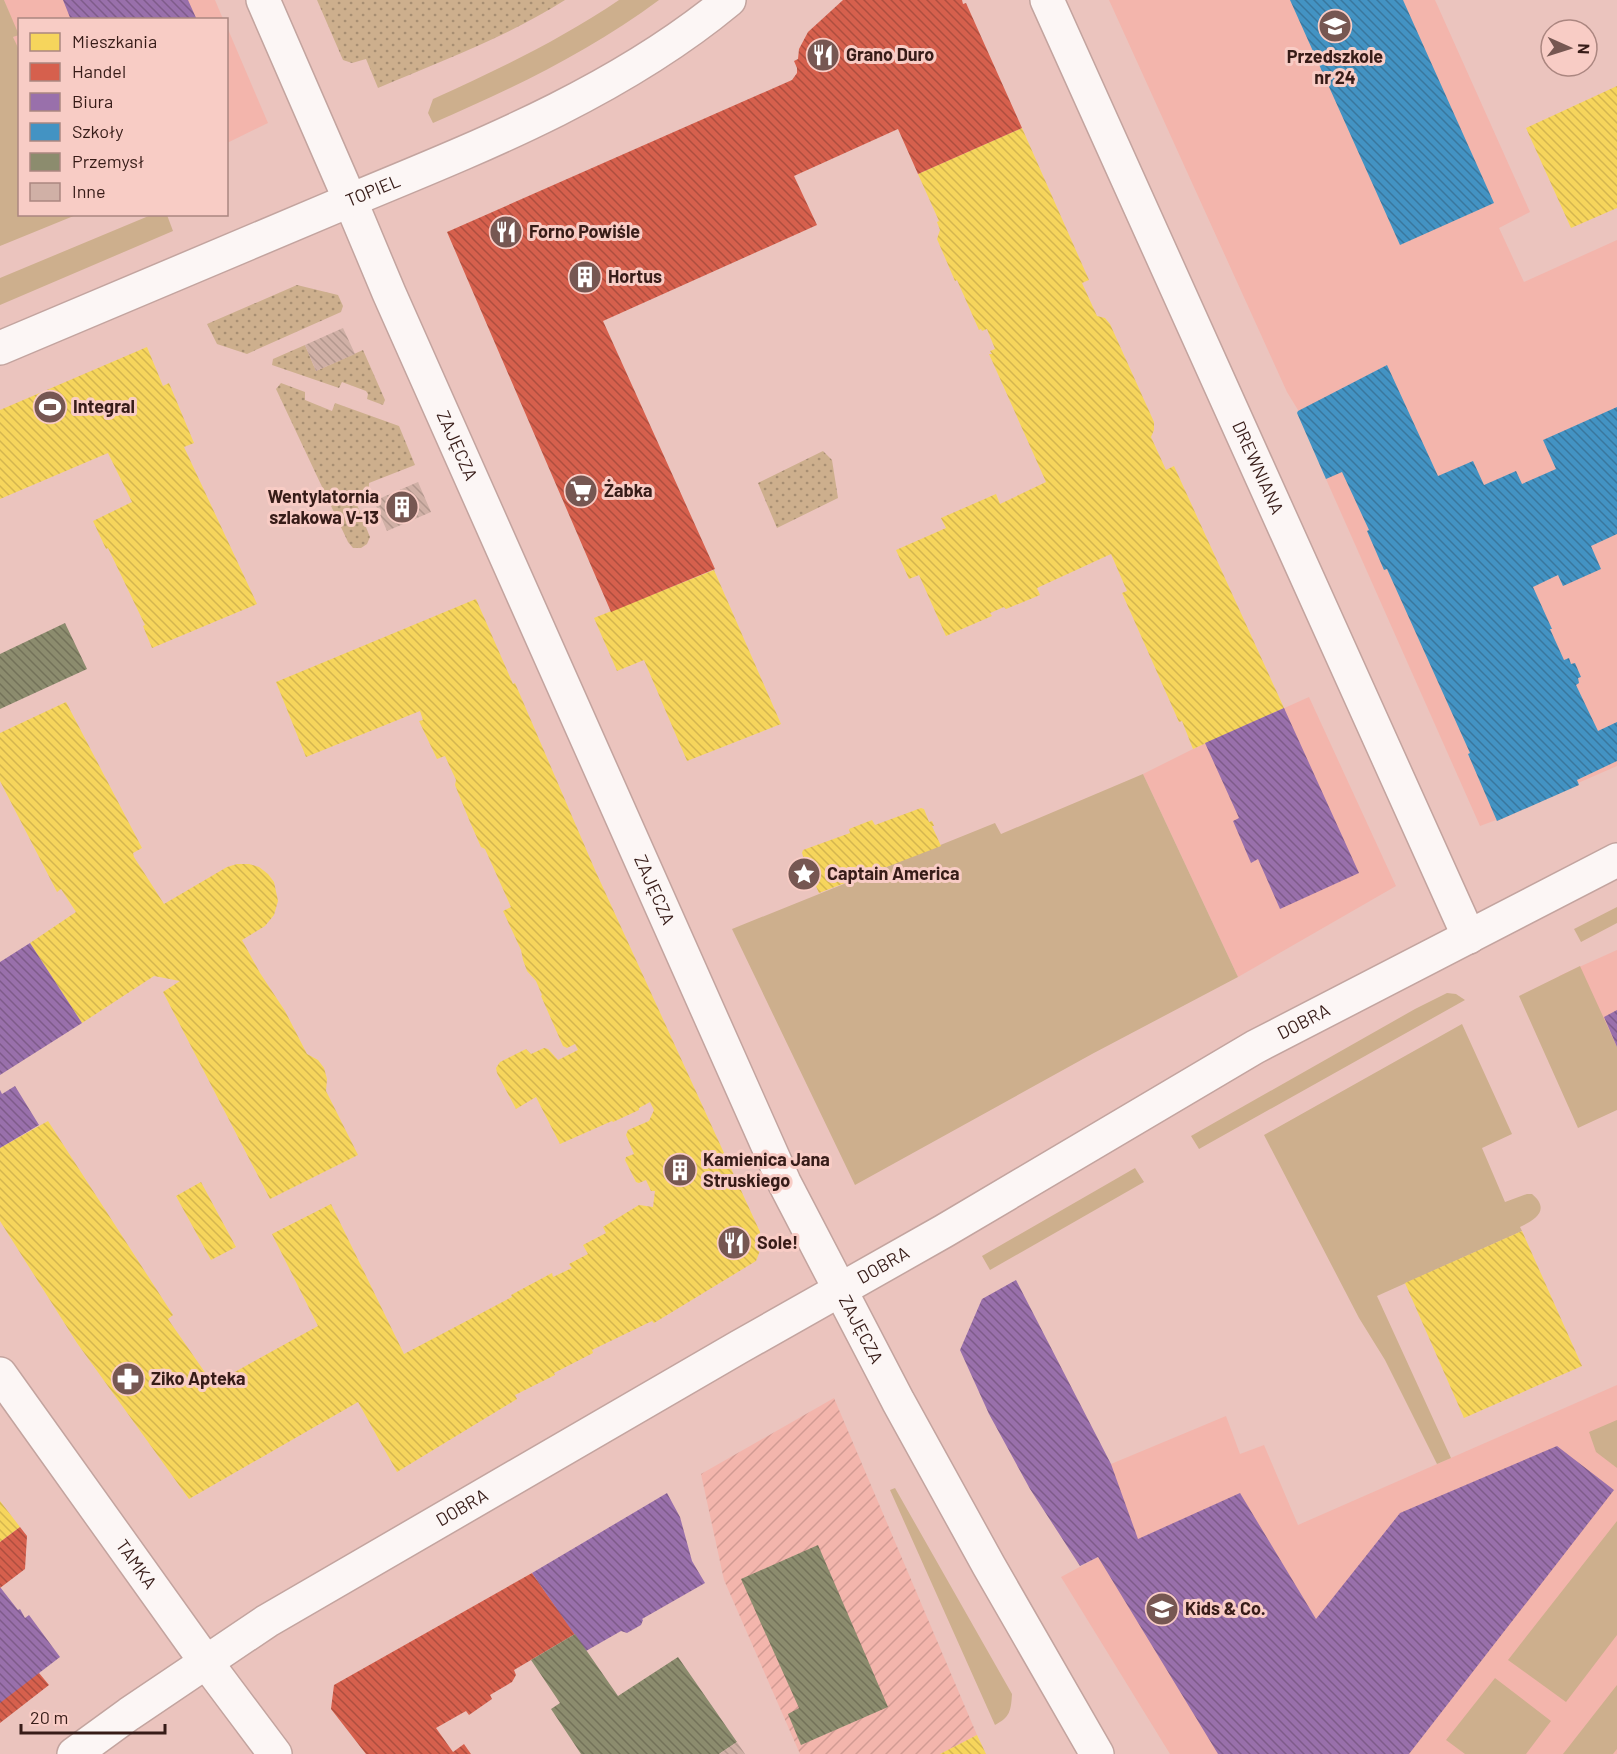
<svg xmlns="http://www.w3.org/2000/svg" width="1617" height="1754" font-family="Barlow,sans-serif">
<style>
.built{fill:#f3b5ac}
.industrial{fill:url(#industrial-furrows)}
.grass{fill:#cdaf8d}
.park{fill:url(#park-dots)}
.homes{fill:url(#homes-back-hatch)}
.shops{fill:url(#shops-back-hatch)}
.offices{fill:url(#offices-back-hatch)}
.schools{fill:url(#schools-back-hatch)}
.industry{fill:url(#industry-back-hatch)}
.building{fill:url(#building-back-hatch)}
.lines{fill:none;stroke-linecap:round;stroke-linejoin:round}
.minor-casing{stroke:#c3a49f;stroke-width:36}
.tertiary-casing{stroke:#c3a49f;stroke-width:36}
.minor{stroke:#fcf6f5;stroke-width:33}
.tertiary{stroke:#fcf6f5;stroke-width:33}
.labels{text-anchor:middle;stroke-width:6;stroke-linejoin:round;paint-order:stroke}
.poi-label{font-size:18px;font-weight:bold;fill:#371c18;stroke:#f8ccc5;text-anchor:start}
.street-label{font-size:18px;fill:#371c18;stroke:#f8ccc5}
</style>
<defs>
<pattern id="industrial-furrows" width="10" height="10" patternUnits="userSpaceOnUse" patternTransform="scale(1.5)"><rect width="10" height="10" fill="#f3b5ac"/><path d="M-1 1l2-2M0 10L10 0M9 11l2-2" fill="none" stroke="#d19b93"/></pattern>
<pattern id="park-dots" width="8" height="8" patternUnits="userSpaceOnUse" patternTransform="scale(1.5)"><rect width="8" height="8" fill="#cdaf8d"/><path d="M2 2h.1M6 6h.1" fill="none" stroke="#a78e72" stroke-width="1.8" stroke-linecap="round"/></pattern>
<pattern id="homes-back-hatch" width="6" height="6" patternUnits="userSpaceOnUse" patternTransform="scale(1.5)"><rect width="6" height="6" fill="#f6d55c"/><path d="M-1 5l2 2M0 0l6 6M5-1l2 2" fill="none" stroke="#d4b64f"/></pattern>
<pattern id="shops-back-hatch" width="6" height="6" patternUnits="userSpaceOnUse" patternTransform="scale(1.5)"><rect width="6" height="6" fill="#d6604d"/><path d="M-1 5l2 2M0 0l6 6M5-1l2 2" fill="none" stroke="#ae4e3f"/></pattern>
<pattern id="offices-back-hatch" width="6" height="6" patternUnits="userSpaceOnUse" patternTransform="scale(1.5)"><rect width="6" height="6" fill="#9970ab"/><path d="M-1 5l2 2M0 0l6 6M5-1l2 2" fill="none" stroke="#7e5b8a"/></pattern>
<pattern id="schools-back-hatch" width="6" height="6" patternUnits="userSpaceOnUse" patternTransform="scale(1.5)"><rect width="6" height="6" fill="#4393c3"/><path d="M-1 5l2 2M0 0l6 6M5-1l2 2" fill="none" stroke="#39779d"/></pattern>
<pattern id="industry-back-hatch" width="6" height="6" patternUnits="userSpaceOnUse" patternTransform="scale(1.5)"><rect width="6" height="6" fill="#8c8c6e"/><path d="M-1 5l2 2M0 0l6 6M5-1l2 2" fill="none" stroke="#737259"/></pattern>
<pattern id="building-back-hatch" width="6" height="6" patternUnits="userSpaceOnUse" patternTransform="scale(1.5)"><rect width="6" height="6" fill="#d0b0a6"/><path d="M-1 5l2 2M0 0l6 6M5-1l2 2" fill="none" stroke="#b3978e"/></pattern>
</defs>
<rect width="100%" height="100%" fill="#ebc4be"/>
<!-- built -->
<path class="built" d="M4,0H215L223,19L20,20L19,52L13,37L18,35Z
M1109,0H1435L1530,212L1499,228L1524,282L1617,240V766L1578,783L1579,785L1497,821L1496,820L1480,826L1326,479L1298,410L1287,392Z
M227,27L268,123L227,143H226Z
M1309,697L1396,886L1238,977L1143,774L1193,749Z
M1617,950V1105L1559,976Z
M1617,1385V1754H1170L1061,1577L1098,1557L1111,1464L1226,1416L1240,1454L1264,1445L1298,1525Z"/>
<!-- industrial -->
<path class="industrial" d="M834,1398L977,1735L940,1754H800L724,1580L701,1474Z"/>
<!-- grass -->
<path class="grass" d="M0,0H4L19,35L13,37L20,52V214L76,215L0,246Z
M619,0H659C589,52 512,89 433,123L428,113L433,99C497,70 560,40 619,0Z
M151,215H167L173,231L0,305V278Z
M1143,774L1238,977L1092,1054L855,1185L732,929L995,823L1001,834Z
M1617,907V923L1581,942L1574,929Z
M1580,966L1617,1047V1110L1578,1128L1519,996Z
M1447,993L1456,994L1465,1000L1199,1149L1191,1136L1415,1009Z
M1462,1024L1512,1134L1482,1148L1505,1202L1527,1194H1532C1551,1210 1535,1220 1520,1227L1522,1231L1377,1296L1451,1458L1437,1464L1385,1360L1359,1318L1264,1135Z
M1135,1168L1144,1182L990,1270L982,1256Z
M1617,1420V1468L1596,1452L1589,1432Z
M895,1488L1012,1694C1011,1711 1010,1717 995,1725L890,1490Z
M1617,1521V1635L1566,1702L1508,1660Z
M1495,1678L1551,1721L1526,1754H1465L1446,1740Z
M1617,1685V1749L1613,1754H1563Z"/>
<!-- park -->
<path class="park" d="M317,0H565C507,37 441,61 378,88L366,59L352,63L343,60Z
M297,285L338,295L343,306L341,312L247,354L217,344L207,324Z
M305,345L316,371L363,350L385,400L383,405L367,399L368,394L366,391L342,382L339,388L272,365L273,359Z
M281,383L305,392V400L332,411L335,403L399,426L415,465L369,483V487L353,495L370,537L367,544L361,548H353L348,542L276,389Z
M823,451L832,460L838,498L777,528L758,483Z"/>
<!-- homes -->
<path class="homes" d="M1617,86V208L1571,228L1526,128Z
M1022,128L1089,280L1082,283L1097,316L1105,318L1110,324L1154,422V430L1151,437L1166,470L1174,466L1284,708L1193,749L1182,721L1179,722L1130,611L1122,593L1127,591L1111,554L1037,588L1040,595L1006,609L1004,607L990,613L992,616L946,636L919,575L909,579L896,550L946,528L941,518L996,494L1000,504L1046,482L989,354H992L990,351L995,349L987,329L982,331L981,329L979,330L957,280L955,281L937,239L940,230L937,222L939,221L918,174Z
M147,347L163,386L169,383L194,443L184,447L257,604L152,648L143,626L145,625L108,548L106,549L93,521L132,502L108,453L0,499V410Z
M714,570L781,724L687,761L644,660L617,671L594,618Z
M476,599L513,684L515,683L595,870L760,1232L762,1245L756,1261L654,1323L652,1321L592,1350L593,1353L554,1373L555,1375L515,1395L517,1399L397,1472L358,1402L189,1499L77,1343L0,1221V1148L48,1121L173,1315L168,1319L213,1384L318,1326L272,1234L331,1204L404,1354L512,1297L511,1295L552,1273L553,1277L572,1268L569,1264L588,1254L583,1245L606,1233L603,1227L639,1205L653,1207L655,1191H651L646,1180L639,1183L636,1182L625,1160L626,1157L634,1154L626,1135L628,1130L649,1121L654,1110L650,1102L639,1108V1110L613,1122L612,1121L560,1144L536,1097L516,1109L497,1073L496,1068L500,1062L526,1049L531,1054L544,1048L548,1049L558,1060L578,1050L575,1044L567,1048L563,1046L541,996L542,995L536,981L527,971L523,960L521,950L503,911L511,907L485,849L481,847L470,822L455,785L456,780L445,756L437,759L419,721L423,720L420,711L306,757L276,682Z
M66,702L142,848L133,853L134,857L164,904L227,867L237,864H249L259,867L268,874L274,882L278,901L274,915L265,926L242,940L260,973L285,1011L307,1054L318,1060L324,1068L327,1079L326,1091L358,1155L270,1199L163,992L180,981L154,976L82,1023L30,943L76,912L61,889L57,892L0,781V733Z
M921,808L924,809L929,822L932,821L934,826H932L941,846L819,893L804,859L802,853L803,850L850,833L849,829L872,820L875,825Z
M201,1182L236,1247L211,1260L176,1196Z
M1522,1231L1582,1366L1464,1418L1405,1283Z
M0,1501L20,1527L0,1542Z
M977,1735L986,1754H940Z"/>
<!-- shops -->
<path class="shops" d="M843,0H962L963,4L966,3L1022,128L918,174L898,129L794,176L817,225L603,321L715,569L611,612L447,232L792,80L797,73V68L794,61L798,59L799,49L808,32Z
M20,1527L27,1536L25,1569L0,1588V1542Z
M532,1573L575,1634L514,1670L516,1675L512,1682L490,1695L492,1699L469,1715L466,1711L436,1728L453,1752L464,1744L471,1754H366L331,1709L334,1685Z
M34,1667L49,1685L0,1723V1694Z"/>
<!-- offices -->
<path class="offices" d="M63,0H188L197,20H71Z
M1284,708L1359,873L1280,909L1258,859L1251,863L1233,821L1239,818L1205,743Z
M30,943L82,1023L0,1075V962Z
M1617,1010V1047L1604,1017Z
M15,1086L39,1125L0,1148V1090L2,1094Z
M1016,1280L1111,1464L1138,1539L1240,1493L1316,1619L1400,1513L1557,1446L1614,1490L1409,1754H1218L1098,1557L1080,1566L1030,1489L989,1414L960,1350L982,1299Z
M667,1493L680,1517L692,1561L705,1583L642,1619L643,1620L641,1625L627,1633L621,1631L586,1651L532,1573Z
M0,1587L18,1610L20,1609L25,1618L29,1615L60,1657L0,1703Z"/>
<!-- schools -->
<path class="schools" d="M1290,0H1403L1494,203L1400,245Z
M1387,365L1438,476L1473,461L1484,485L1516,471L1522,484L1556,469L1543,440L1617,407V534L1591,546L1601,569L1563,586L1558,575L1533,587L1552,629H1550L1564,660L1569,658L1571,664L1575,663L1581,677L1578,678L1579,683L1576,685L1598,731L1617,722V761L1577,780L1579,785L1497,821L1468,754L1470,753L1387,569L1384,570L1367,531L1369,530L1342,472L1326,479L1297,413L1298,411Z"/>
<!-- industry -->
<path class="industry" d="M65,623L87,669L0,709V654Z
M818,1545L888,1707L801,1745L788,1714L799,1708L741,1579Z
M575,1634L618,1696L678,1657L737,1742L719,1754H581L551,1709L560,1703L531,1660Z"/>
<!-- building -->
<path class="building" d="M343,328L355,354L316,371L305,345Z
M418,482L431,512L387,531L374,501Z
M737,1742L745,1754H719Z"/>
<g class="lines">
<!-- minor casing -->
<g class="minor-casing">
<g id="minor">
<path d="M263,0L350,200"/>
<path id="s1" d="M1047,0L1469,937"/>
</g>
</g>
<!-- tertiary casing -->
<g class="tertiary-casing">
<g id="tertiary">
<path id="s2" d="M350,200L389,293L784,1182L898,1401L989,1566L1097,1754"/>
<path id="s3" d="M0,348C116,299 231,250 346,202C479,147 617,93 729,0"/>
<path id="s4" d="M0,1374L206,1662L275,1754"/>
<path id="s5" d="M74,1754L129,1714L267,1621L739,1347L944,1231L1255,1047L1617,860"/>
</g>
</g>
<!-- minor -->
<use href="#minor" class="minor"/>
<!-- tertiary -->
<use href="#tertiary" class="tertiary"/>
</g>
<!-- icons -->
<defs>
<g id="school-disc" transform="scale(1.725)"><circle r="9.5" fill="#765752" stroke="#f8ccc5"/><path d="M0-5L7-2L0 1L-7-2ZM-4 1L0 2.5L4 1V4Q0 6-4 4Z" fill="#fff"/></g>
<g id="restaurant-disc" transform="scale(1.725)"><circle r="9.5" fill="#765752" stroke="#f8ccc5"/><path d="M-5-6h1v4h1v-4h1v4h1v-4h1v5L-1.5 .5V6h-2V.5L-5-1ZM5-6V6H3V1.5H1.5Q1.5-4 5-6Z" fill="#fff"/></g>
<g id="building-disc" transform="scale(1.725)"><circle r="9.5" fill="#765752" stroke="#f8ccc5"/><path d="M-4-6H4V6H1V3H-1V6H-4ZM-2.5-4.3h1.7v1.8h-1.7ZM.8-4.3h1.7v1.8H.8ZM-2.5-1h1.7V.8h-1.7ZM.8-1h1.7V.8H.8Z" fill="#fff"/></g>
<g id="stadium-disc" transform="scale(1.725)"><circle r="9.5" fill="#765752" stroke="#f8ccc5"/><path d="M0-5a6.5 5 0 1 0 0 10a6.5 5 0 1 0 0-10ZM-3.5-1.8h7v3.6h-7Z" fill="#fff"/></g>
<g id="supermarket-disc" transform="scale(1.725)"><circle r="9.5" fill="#765752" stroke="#f8ccc5"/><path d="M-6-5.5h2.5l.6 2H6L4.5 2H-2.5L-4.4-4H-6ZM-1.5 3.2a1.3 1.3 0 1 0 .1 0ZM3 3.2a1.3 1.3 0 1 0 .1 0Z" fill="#fff"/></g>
<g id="sight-disc" transform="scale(1.725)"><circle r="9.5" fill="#765752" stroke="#f8ccc5"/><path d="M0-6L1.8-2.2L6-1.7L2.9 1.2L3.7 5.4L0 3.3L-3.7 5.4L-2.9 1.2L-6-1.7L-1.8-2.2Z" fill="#fff"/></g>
<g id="pharmacy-disc" transform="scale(1.725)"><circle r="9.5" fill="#765752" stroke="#f8ccc5"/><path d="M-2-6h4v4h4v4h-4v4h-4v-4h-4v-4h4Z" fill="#fff"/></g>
</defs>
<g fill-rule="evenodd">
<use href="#school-disc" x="1335" y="26"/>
<use href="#restaurant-disc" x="823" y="55"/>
<use href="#restaurant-disc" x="506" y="232"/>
<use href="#building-disc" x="585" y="277"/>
<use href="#stadium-disc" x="50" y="407"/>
<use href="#supermarket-disc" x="581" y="491"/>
<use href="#building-disc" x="402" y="507"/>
<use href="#sight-disc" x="804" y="874"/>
<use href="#building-disc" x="680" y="1170"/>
<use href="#restaurant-disc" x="734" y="1243"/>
<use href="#pharmacy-disc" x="128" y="1379"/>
<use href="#school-disc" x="1162" y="1609"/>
</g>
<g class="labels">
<!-- poi labels -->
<g class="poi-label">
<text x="846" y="61">Grano Duro</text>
<text x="1335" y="63" text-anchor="middle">Przedszkole<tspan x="1335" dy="21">nr 24</tspan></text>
<text x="529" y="238">Forno Powiśle</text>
<text x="608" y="283">Hortus</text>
<text x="73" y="413">Integral</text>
<text x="604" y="497">Żabka</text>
<text x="379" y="503" text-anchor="end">Wentylatornia<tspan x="379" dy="21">szlakowa V-13</tspan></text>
<text x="827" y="880">Captain America</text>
<text x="703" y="1166">Kamienica Jana<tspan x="703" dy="21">Struskiego</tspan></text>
<text x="757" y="1249">Sole!</text>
<text x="151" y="1385">Ziko Apteka</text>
<text x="1185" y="1615">Kids &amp; Co.</text>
</g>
<!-- street labels -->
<g class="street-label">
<text dy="6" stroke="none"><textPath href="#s3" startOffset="405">TOPIEL</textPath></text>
<text dy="6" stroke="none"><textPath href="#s2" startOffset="268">ZAJĘCZA</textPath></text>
<text dy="6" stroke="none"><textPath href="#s1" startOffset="513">DREWNIANA</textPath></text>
<text dy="6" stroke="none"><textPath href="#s2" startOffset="754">ZAJĘCZA</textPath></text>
<text dy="6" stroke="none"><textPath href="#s5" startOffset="1432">DOBRA</textPath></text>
<text dy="6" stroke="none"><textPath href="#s5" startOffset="946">DOBRA</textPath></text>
<text dy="6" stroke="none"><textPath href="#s2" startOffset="1240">ZAJĘCZA</textPath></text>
<text dy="6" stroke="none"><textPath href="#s5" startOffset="460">DOBRA</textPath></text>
<text dy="6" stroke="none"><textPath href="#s4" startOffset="234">TAMKA</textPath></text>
</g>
</g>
<!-- legend -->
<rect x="18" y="18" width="210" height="198" fill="#f8ccc5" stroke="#ab8680" stroke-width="1.5"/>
<rect x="30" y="33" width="30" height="18" fill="#f6d55c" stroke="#ab8680" stroke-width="1.5"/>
<text x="72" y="48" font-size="18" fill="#371c18">Mieszkania</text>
<rect x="30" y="63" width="30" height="18" fill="#d6604d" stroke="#ab8680" stroke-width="1.5"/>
<text x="72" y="78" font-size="18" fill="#371c18">Handel</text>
<rect x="30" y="93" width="30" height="18" fill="#9970ab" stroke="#ab8680" stroke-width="1.5"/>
<text x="72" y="108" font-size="18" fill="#371c18">Biura</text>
<rect x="30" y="123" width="30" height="18" fill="#4393c3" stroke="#ab8680" stroke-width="1.5"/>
<text x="72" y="138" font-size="18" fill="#371c18">Szkoły</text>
<rect x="30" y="153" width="30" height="18" fill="#8c8c6e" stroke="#ab8680" stroke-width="1.5"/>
<text x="72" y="168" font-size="18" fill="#371c18">Przemysł</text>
<rect x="30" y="183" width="30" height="18" fill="#d0b0a6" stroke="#ab8680" stroke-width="1.5"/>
<text x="72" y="198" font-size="18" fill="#371c18">Inne</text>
<!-- north arrow -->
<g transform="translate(1569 48) rotate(93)"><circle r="28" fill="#f8ccc5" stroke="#ab8680" stroke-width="1.5"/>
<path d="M0-4.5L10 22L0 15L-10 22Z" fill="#765752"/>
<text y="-9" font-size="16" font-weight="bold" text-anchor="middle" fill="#371c18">N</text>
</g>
<!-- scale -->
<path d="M21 1724v9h144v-9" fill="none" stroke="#371c18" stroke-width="3"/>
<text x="30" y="1724" font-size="18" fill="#371c18" stroke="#f8ccc5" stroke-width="4.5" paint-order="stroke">20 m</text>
</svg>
